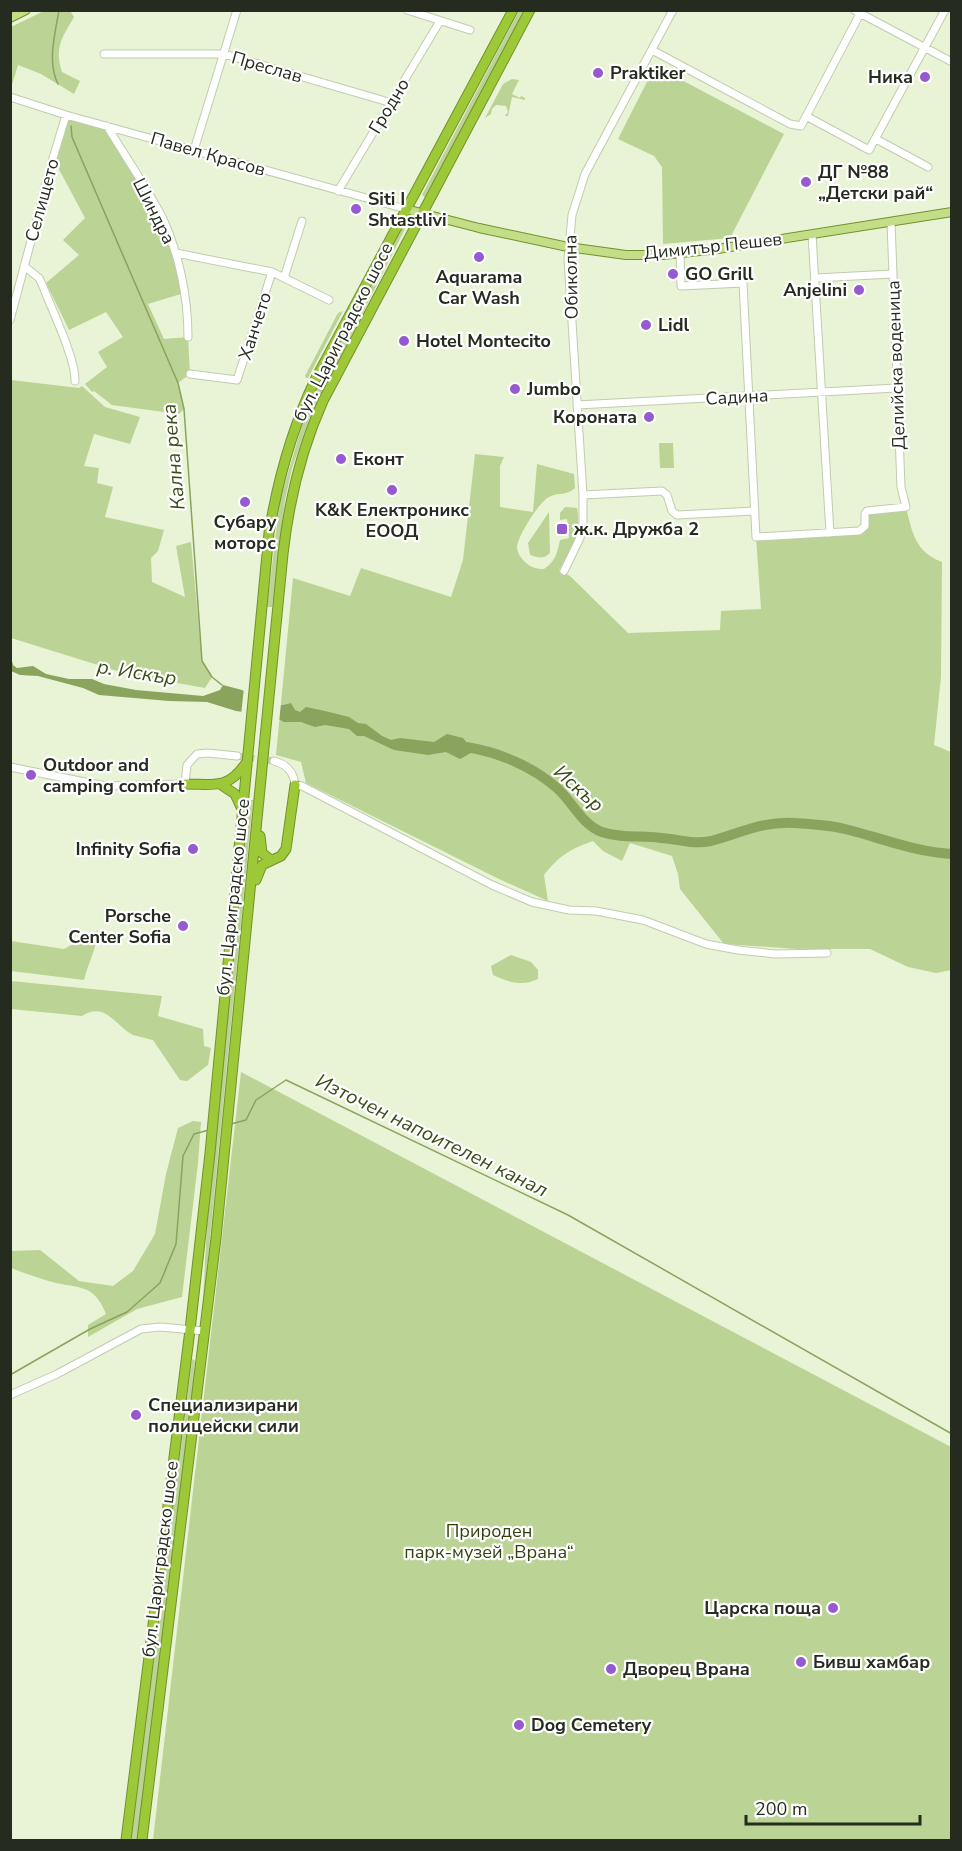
<svg xmlns="http://www.w3.org/2000/svg" width="962" height="1851" font-family="'Nunito Sans',sans-serif">
<style>
.green{fill:#bbd395}
.water{fill:#8aa35d}
.pier{fill:#e8f4d5}
.lines{fill:none;stroke-linecap:round;stroke-linejoin:round}
.stream{stroke:#8aa35d;stroke-width:1.5}
.river{stroke:#8aa35d;stroke-width:10}
.minor-tunnel{stroke:#c1ccb1;stroke-width:7;stroke-dasharray:7 3.5;stroke-linecap:butt}
.minor-casing{stroke:#c0ccae;stroke-width:9}
.major-casing{stroke:#73912f;stroke-width:10}
.highway-casing{stroke:#73912f;stroke-width:11}
.minor{stroke:#fff;stroke-width:7}
.major{stroke:#c4de88;stroke-width:8}
.highway{stroke:#9dc838;stroke-width:9}
.poi-dot{fill:#9659d0;stroke:#fff;stroke-width:2}
.labels{text-anchor:middle;stroke-width:4.5;stroke-linejoin:round;paint-order:stroke}
.street-label{font-size:18px;fill:#262b1f;stroke:#fff}
.poi-label{font-size:18px;font-weight:bold;fill:#262b1f;stroke:#fff;text-anchor:start}
.park-label{font-size:18px;fill:#32420e;stroke:#fff}
.water-label{font-size:20px;font-style:italic;fill:#3c4c19;stroke:#fff}
</style>
<rect width="100%" height="100%" fill="#e8f4d5"/>
<!-- green -->
<path class="green" d="M44,11H70L74,17C62,38 54,47 62,72L80,81L74,94L41,74L18,65L11,88V27Z
M519,11H525L425,197L422,195Z
M655,66L784,134L730,238L663,244L662,167L654,156L618,139Z
M512,79L519,80L512,94L520,98L521,96L525,98V100L512,97L508,116H505L508,112L506,106L496,105L492,109L491,114L485,118L503,84Z
M66,115L107,126L162,217L184,293L148,304L164,339L188,337L190,374L178,383L184,409L179,414L112,405L94,391L92,392L85,384L107,367L98,352L123,337L106,312L69,330L46,283L79,255L63,240L85,218L53,158Z
M406,221L408,223L309,419L292,468L285,500L272,607H267L280,500L304,419L318,387Z
M343,311L308,378H306L305,376L338,313Z
M11,380L79,388L82,386L105,407L140,417L130,444L94,434L84,466L99,468L97,483L113,487L105,517L164,530L158,551L151,558L152,582L185,597L176,546L191,542L202,661L212,677L205,688L127,674L11,638Z
M659,443H673L674,468H660Z
M475,454L504,457L500,466V507L533,512L537,464L574,474L575,488C567,496 559,492 549,497C539,502 517,537 517,548C518,553 520,557 524,561C530,567 535,569 544,569C556,561 557,553 560,540L569,538L567,519L560,520V513L565,507L577,508C582,531 571,551 559,570L570,576L628,633L720,630L721,611L761,609L756,537L859,531L865,526V514L906,507C912,532 915,552 942,562L941,677L934,745L951,752V970L936,973L908,967L870,949H797L724,944L680,889L678,874L672,856L630,843L622,861L603,851L593,841C570,849 559,856 544,875L548,901L499,879L306,783L301,762L276,755L293,578L350,596L361,568L451,597L463,560Z
M549,512L550,553C544,559 539,558 530,555L528,543Z
M249,800H253L202,1320L207,1224Z
M98,930C97,948 88,963 84,980L11,971V941L64,949Z
M511,955L531,962L538,970V979C522,987 508,982 493,975L491,966Z
M11,981L162,996L158,1016L203,1029L204,1046L211,1048L208,1065L187,1081L180,1080L153,1040C146,1038 139,1037 133,1035C114,1025 106,1001 82,1016L11,1009Z
M241,1072L951,1447V1840H153Z
M193,1121L201,1122L198,1163L182,1297L137,1309L88,1337V1325L106,1314C94,1283 79,1289 52,1282C38,1278 24,1273 11,1268V1251L40,1250L79,1281L113,1286L133,1271L155,1234L166,1174L178,1128Z
M193,1359L195,1361L186,1455L137,1840H131L192,1360Z"/>
<!-- water -->
<path class="water" d="M10,653L13,665L17,668L33,666L46,674L69,679H92L104,684L136,690L203,696L220,690L223,685C229,687 236,688 242,690C260,697 269,711 291,703L295,710L300,712L306,707L325,711L349,717L358,723L366,724L382,736L391,740L400,738L434,742L447,734L463,738L468,744L478,749L460,759L446,752L428,755L394,750L364,736H357L349,729L325,725L315,727L301,722H284L272,716L236,711L207,702L169,701L99,695L83,688L38,676L20,675L11,671Z"/>
<!-- pier -->
<path class="pier" d="M244,688L264,700L281,703L279,723L271,719L241,715Z"/>
<g class="lines">
<!-- stream -->
<path class="stream" d="M58,84C47,62 55,34 59,10
M71,126L72,137L178,383L184,409L202,661L212,677L222,685
M231,1124L246,1120L256,1100L286,1080L568,1215L952,1434
M10,1375L90,1329L127,1312L160,1283L176,1244L183,1156L194,1134L209,1130"/>
<!-- river -->
<path class="river" d="M466,747C498,752 532,766 557,788C572,801 582,825 602,832C622,839 641,835 661,838C678,839 693,845 711,841C741,833 762,821 795,823C812,824 833,825 849,830C884,839 916,852 952,854"/>
<!-- minor-tunnel -->
<path class="minor-tunnel" d="M237,756L274,761"/>
<!-- minor casing -->
<g class="minor-casing">
<path id="minor" d="M407,10L470,30
M854,10L952,62
M652,50L790,124L801,126L862,10
M104,54H224L392,103
M10,97L66,115L406,209
M806,116L869,150L945,10
M107,126C125,156 146,186 162,217C179,253 188,297 188,337
M876,139L928,167
M194,150L237,10
M338,191L440,21
M812,234L830,533
M176,253L272,272L329,300
M680,253L681,286L743,283L756,537L859,531L865,526V514L867,511L906,507L901,487L891,222
M24,266L39,278L42,284C51,308 76,359 75,381
M284,278L302,221
M815,278L893,274
M10,320L53,158L66,115
M190,374L237,380L272,272
M577,405L896,388
M583,495L662,491L667,495L672,511L677,515L755,511
M564,571L580,538L583,525V495L568,259L572,215L585,174L673,10
M274,761C286,764 294,772 295,785L302,786L492,885L532,902L569,910L596,911L643,920L706,944L738,950L775,954L827,953
M10,767L105,786L185,784L187,765L197,754L208,753L237,756
M10,1395L57,1374L141,1329L160,1327L205,1331"/>
</g>
<!-- major casing -->
<g class="major-casing">
<path id="major" d="M10,18L26,10
M406,209L479,228L568,247L626,255H663L718,249L952,212"/>
</g>
<!-- highway casing -->
<g class="highway-casing">
<path id="highway" d="M185,784C214,784 228,790 246,763
M220,784L235,794L241,807
M260,836L262,853L271,860
M256,880L262,865L281,856L286,849L295,785
M126,1840L190,1330L210,1153L269,533C278,478 292,428 316,378L513,10
M142,1840L216,1238L283,554C289,501 301,450 323,401L530,10"/>
</g>
<!-- minor -->
<use href="#minor" class="minor"/>
<!-- major -->
<use href="#major" class="major"/>
<!-- highway -->
<use href="#highway" class="highway"/>
</g>
<!-- markers -->
<g class="poi-dot">
<circle cx="598" cy="73" r="6"/>
<circle cx="925" cy="77" r="6"/>
<circle cx="806" cy="182" r="6"/>
<circle cx="356" cy="209" r="6"/>
<circle cx="479" cy="257" r="6"/>
<circle cx="673" cy="274" r="6"/>
<circle cx="859" cy="290" r="6"/>
<circle cx="646" cy="325" r="6"/>
<circle cx="404" cy="341" r="6"/>
<circle cx="515" cy="389" r="6"/>
<circle cx="649" cy="417" r="6"/>
<circle cx="341" cy="459" r="6"/>
<circle cx="392" cy="490" r="6"/>
<circle cx="245" cy="502" r="6"/>
<rect x="556" y="523" width="12" height="12" rx="3"/>
<circle cx="31" cy="775" r="6"/>
<circle cx="193" cy="849" r="6"/>
<circle cx="183" cy="926" r="6"/>
<circle cx="136" cy="1415" r="6"/>
<circle cx="833" cy="1608" r="6"/>
<circle cx="801" cy="1662" r="6"/>
<circle cx="611" cy="1669" r="6"/>
<circle cx="519" cy="1725" r="6"/>
</g>
<g class="labels">
<!-- street labels -->
<g class="street-label">
<text transform="translate(267 67) rotate(16)" y="6">Преслав</text>
<text transform="translate(389 106) rotate(-59)" y="6">Гродно</text>
<text transform="translate(208 154) rotate(16)" y="6">Павел Красов</text>
<text transform="translate(42 200) rotate(-75)" y="6">Селището</text>
<text transform="translate(154 211) rotate(63)" y="6">Шиндра</text>
<text transform="translate(713 246) rotate(-6)" y="6">Димитър Пешев</text>
<text transform="translate(571 277) rotate(-91)" y="6">Обиколна</text>
<text transform="translate(255 326) rotate(-72)" y="6">Ханчето</text>
<text transform="translate(343 332) rotate(-63)" y="6">бул. Цариградско шосе</text>
<text transform="translate(896 365) rotate(-92)" y="6">Делийска воденица</text>
<text transform="translate(737 397) rotate(-3)" y="6">Садина</text>
<text transform="translate(233 897) rotate(-84)" y="6">бул. Цариградско шосе</text>
<text transform="translate(160 1559) rotate(-83)" y="6">бул. Цариградско шосе</text>
</g>
<!-- poi labels -->
<g class="poi-label">
<text x="610" y="79">Praktiker</text>
<text x="913" y="83" text-anchor="end">Ника</text>
<text x="818" y="178">ДГ №88<tspan x="818" dy="21">„Детски рай“</tspan></text>
<text x="368" y="205">Siti I<tspan x="368" dy="21">Shtastlivi</tspan></text>
<text x="685" y="280">GO Grill</text>
<text x="479" y="283" text-anchor="middle">Aquarama<tspan x="479" dy="21">Car Wash</tspan></text>
<text x="847" y="296" text-anchor="end">Anjelini</text>
<text x="658" y="331">Lidl</text>
<text x="416" y="347">Hotel Montecito</text>
<text x="527" y="395">Jumbo</text>
<text x="637" y="423" text-anchor="end">Короната</text>
<text x="353" y="465">Еконт</text>
<text x="392" y="516" text-anchor="middle">K&amp;K Електроникс<tspan x="392" dy="21">ЕООД</tspan></text>
<text x="245" y="528" text-anchor="middle">Субару<tspan x="245" dy="21">моторс</tspan></text>
<text x="574" y="535">ж.к. Дружба 2</text>
<text x="43" y="771">Outdoor and<tspan x="43" dy="21">camping comfort</tspan></text>
<text x="181" y="855" text-anchor="end">Infinity Sofia</text>
<text x="171" y="922" text-anchor="end">Porsche<tspan x="171" dy="21">Center Sofia</tspan></text>
<text x="148" y="1411">Специализирани<tspan x="148" dy="21">полицейски сили</tspan></text>
<text x="821" y="1614" text-anchor="end">Царска поща</text>
<text x="813" y="1668">Бивш хамбар</text>
<text x="623" y="1675">Дворец Врана</text>
<text x="531" y="1731">Dog Cemetery</text>
</g>
<!-- park labels -->
<g class="park-label">
<text x="489" y="1537">Природен<tspan x="489" dy="21">парк-музей „Врана“</tspan></text>
</g>
<!-- water labels -->
<g class="water-label">
<text transform="translate(173 457) rotate(-95)" y="7">Кална река</text>
<text transform="translate(137 672) rotate(9)" y="7">р. Искър</text>
<text transform="translate(579 788) rotate(42)" y="7">Искър</text>
<text transform="translate(432 1135) rotate(26)" y="7">Източен напоителен канал</text>
</g>
</g>
<!-- border -->
<rect width="962" height="1851" fill="none" stroke="#262b1f" stroke-width="24"/>
<!-- scale -->
<path d="M746 1815v9h174v-9" fill="none" stroke="#262b1f" stroke-width="3"/>
<text x="755" y="1815" font-size="18" fill="#262b1f" stroke="#ffffff" stroke-width="4.5" paint-order="stroke">200 m</text>
</svg>
